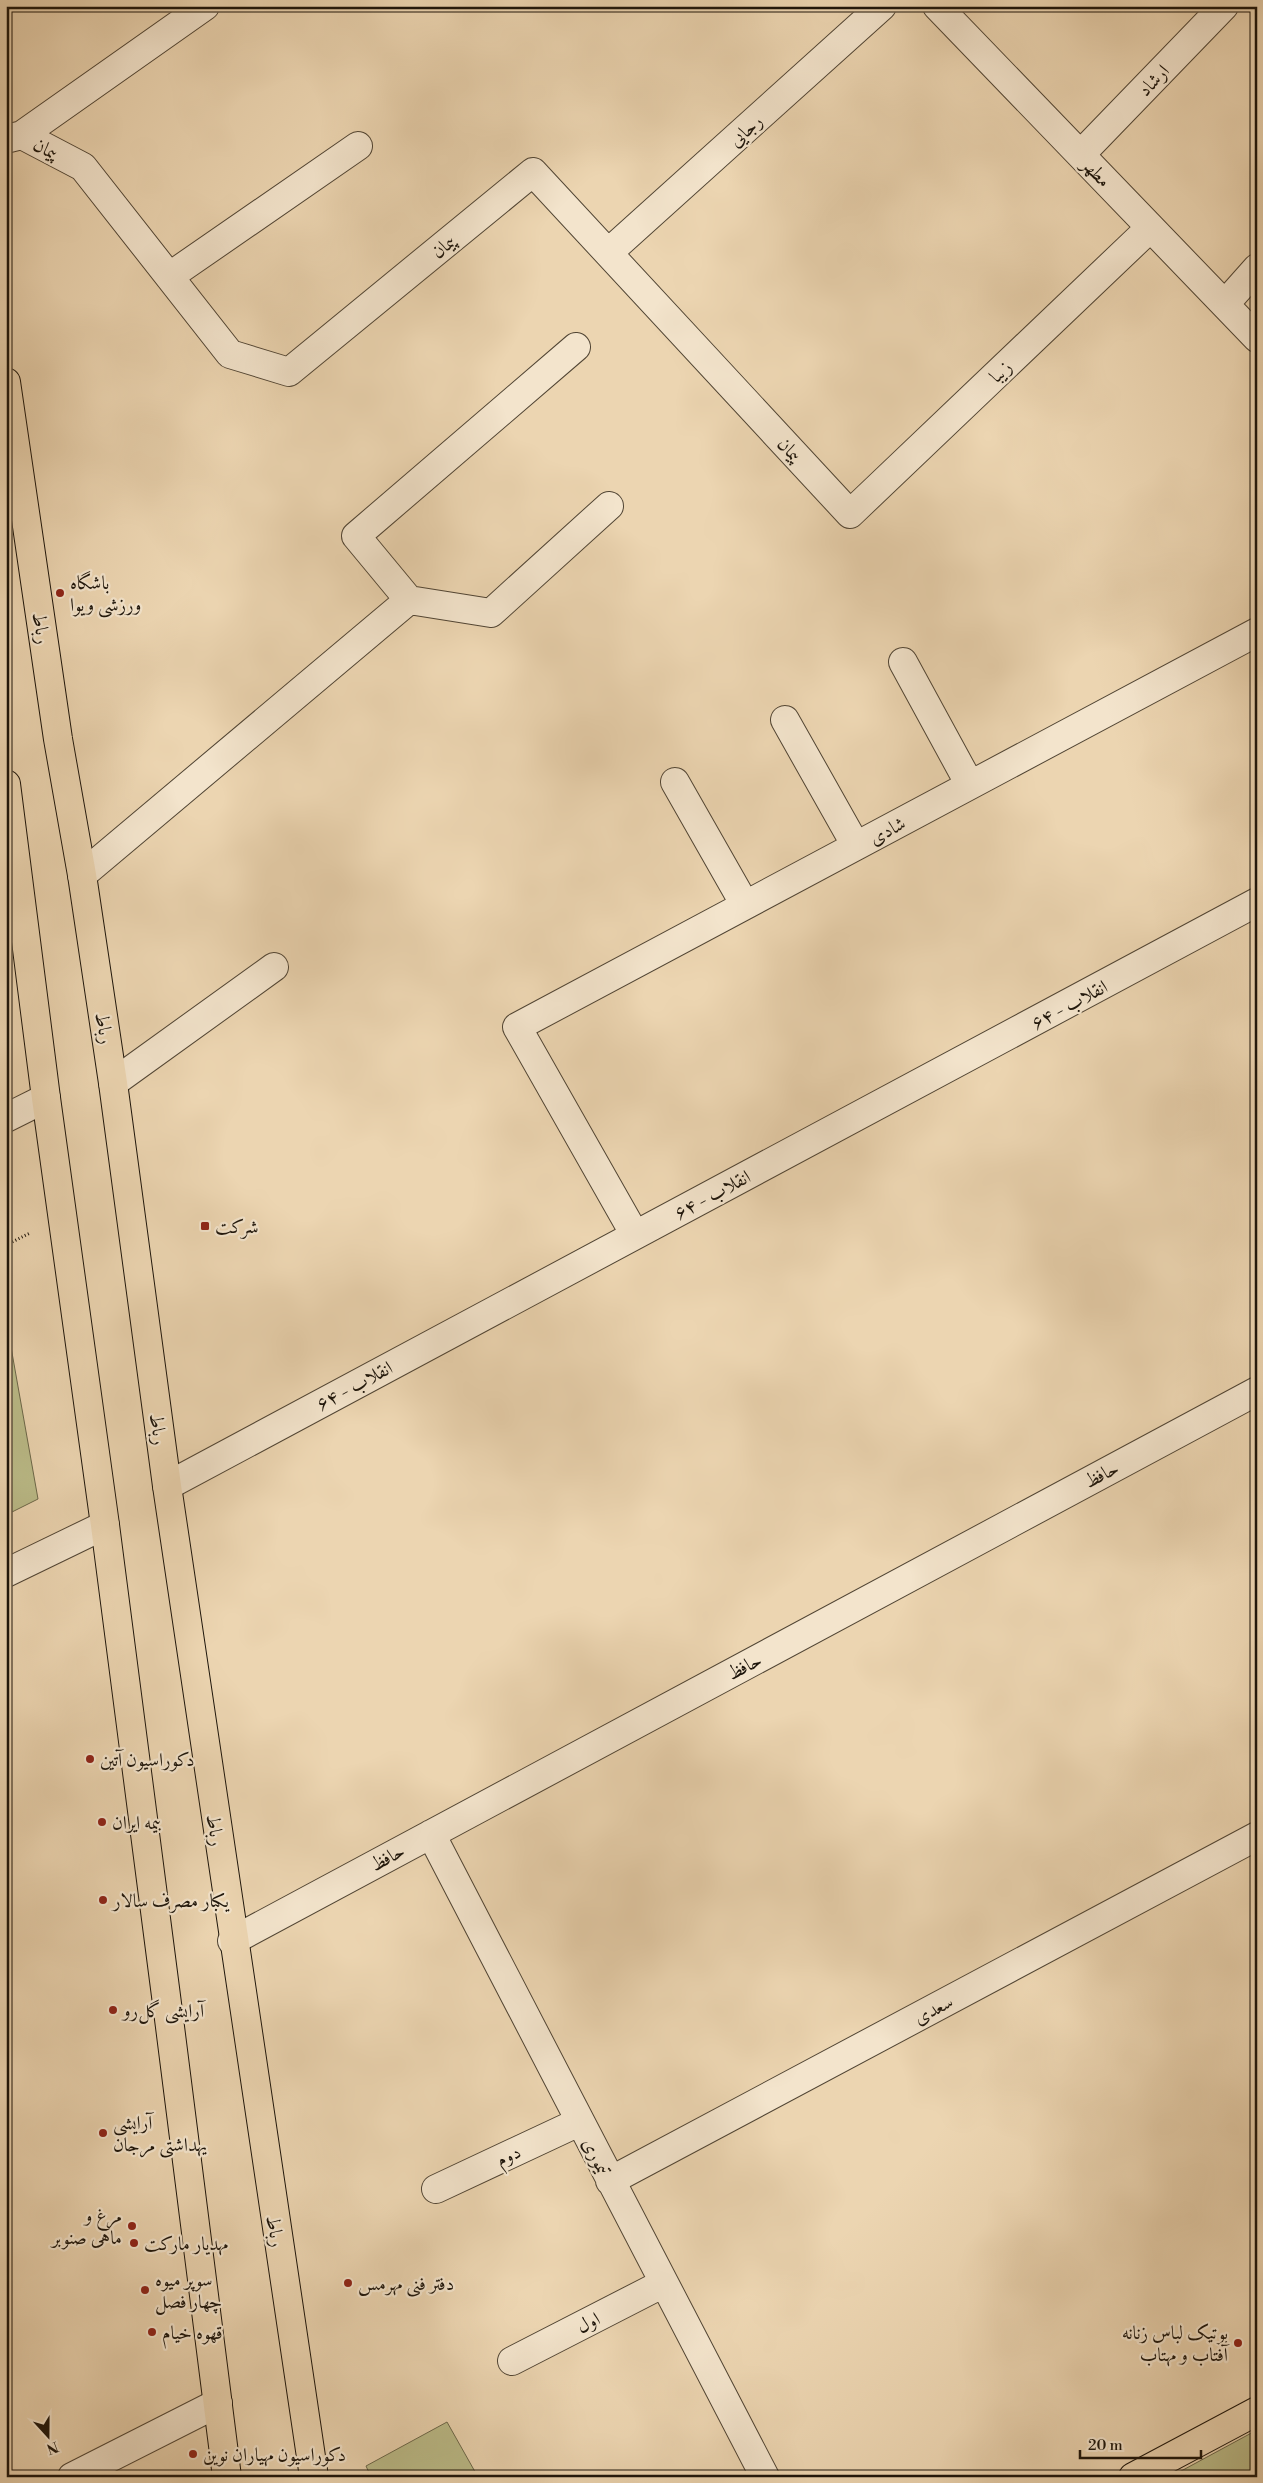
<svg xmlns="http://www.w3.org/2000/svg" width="1263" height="2483" font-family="'Libre Bodoni',Amiri,serif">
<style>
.green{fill:#bbbc89;stroke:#6c684a}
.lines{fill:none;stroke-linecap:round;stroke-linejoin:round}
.minor-casing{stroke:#514534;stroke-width:30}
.major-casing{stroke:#1d150b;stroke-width:30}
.path{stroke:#1d150b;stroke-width:3;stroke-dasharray:1 2.5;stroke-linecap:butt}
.minor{stroke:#f3e4cc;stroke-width:28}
.major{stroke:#ecd5b1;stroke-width:28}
.poi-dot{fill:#8f2418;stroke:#f3e4cc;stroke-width:2}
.labels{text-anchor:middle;stroke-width:4.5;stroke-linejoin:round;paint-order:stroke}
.street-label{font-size:19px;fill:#1d150b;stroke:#f3e4cc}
.poi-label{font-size:19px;fill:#1d150b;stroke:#f3e4cc;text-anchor:start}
</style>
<rect width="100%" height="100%" fill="#ecd5b1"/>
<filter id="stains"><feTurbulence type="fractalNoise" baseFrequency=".004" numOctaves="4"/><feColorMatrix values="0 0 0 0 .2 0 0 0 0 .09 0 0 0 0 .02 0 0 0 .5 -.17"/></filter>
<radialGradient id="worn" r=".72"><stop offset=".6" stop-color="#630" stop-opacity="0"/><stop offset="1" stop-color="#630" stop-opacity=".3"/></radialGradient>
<!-- green -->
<path class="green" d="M6,1319L38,1499L6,1515Z
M447,2422L478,2477H371L366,2466Z
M1257,2430V2477H1170Z"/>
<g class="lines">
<!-- minor casing -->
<g class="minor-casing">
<path id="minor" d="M937,6L1257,338
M22,135L205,6
M6,139L22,135L83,167L230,354L289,372L533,172L850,514L1150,228
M1081,154L1224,6
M608,253L882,6
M170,276L358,146
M1225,304L1257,268
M576,347L356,536L409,600L491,613L609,506
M903,662L970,785
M785,720L856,846
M675,782L745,905
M82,875L409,600
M113,1083L274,967
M6,1118L46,1098
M635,1235L517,1027L1257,632
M167,1486L1257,902
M6,1573L105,1525
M431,1834L765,2477
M232,1941L1257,1391
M610,2181L1257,1836
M436,2189L579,2122
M512,2361L664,2283
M72,2477L218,2403"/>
</g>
<!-- major casing -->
<g class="major-casing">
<path id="major" d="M6,382L58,739L82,875L113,1083L167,1486L314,2477
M6,784L46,1098L105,1525L169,2019L227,2477
M1133,2477L1257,2411"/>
</g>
<!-- path -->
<path class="path" d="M6,1245L30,1233"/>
<!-- minor -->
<use href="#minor" class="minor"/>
<!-- major -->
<use href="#major" class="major"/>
</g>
<!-- markers -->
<g class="poi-dot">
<circle cx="60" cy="593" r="5"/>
<rect x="200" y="1221" width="10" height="10" rx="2.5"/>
<circle cx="90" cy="1759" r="5"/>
<circle cx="102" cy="1822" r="5"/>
<circle cx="103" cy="1900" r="5"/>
<circle cx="113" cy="2010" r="5"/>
<circle cx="103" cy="2133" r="5"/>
<circle cx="132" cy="2226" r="5"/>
<circle cx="134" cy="2243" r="5"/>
<circle cx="348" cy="2283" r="5"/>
<circle cx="145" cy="2290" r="5"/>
<circle cx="152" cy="2332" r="5"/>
<circle cx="1238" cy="2343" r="5"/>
<circle cx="193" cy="2454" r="5"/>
</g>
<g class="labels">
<!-- street labels -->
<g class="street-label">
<text transform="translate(1153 80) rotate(-46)" y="7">ارشاد</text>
<text transform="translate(745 130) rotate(-42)" y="7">رجایی</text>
<text transform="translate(46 148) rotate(28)" y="7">پیمان</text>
<text transform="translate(1097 172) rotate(47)" y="7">مطهر</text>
<text transform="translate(443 246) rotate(-39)" y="7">پیمان</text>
<text transform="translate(1000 371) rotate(-44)" y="7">زیبا</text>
<text transform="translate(790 449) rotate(47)" y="7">پیمان</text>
<text transform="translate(42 628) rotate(82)" y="7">رباط</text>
<text transform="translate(887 830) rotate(-28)" y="7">شادی</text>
<text transform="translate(1069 1004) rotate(-28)" y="7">انقلاب - ۶۴</text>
<text transform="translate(105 1028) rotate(81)" y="7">رباط</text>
<text transform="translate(712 1194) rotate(-28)" y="7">انقلاب - ۶۴</text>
<text transform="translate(354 1385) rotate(-28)" y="7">انقلاب - ۶۴</text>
<text transform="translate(159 1429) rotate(83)" y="7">رباط</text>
<text transform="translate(1101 1474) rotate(-28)" y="7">حافظ</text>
<text transform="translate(744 1666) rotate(-28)" y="7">حافظ</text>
<text transform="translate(216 1830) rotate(82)" y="7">رباط</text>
<text transform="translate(387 1857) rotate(-29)" y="7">حافظ</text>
<text transform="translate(933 2009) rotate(-28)" y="7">سعدی</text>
<text transform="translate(508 2155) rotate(-25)" y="7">دوم</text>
<text transform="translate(597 2156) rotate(63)" y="7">تیموری</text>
<text transform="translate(276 2231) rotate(81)" y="7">رباط</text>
<text transform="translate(588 2322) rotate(-27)" y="7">اول</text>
</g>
<!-- poi labels -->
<g class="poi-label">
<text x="70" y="589">باشگاه<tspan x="70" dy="22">ورزشی ویوا</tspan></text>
<text x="215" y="1233">شرکت</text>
<text x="100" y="1766">دکوراسیون آتین</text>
<text x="112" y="1829">بیمه ایران</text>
<text x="113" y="1907">یکبار مصرف سالار</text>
<text x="123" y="2017">آرایشی گل‌رو</text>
<text x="113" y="2129">آرایشی<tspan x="113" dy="22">یهداشتی مرجان</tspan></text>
<text x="122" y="2222" text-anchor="end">مرغ و<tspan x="122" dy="22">ماهی صنوبر</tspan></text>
<text x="144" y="2250">مهدیار مارکت</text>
<text x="155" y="2286">سوپر میوه<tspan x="155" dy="22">چهار فصل</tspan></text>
<text x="358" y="2290">دفتر فنی مهرمس</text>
<text x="162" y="2339">قهوه خیام</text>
<text x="1228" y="2339" text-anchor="end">بوتیک لباس زنانه<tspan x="1228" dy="22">آفتاب و مهتاب</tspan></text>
<text x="203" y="2461">دکوراسیون مهیاران نوین</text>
</g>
</g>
<!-- margin -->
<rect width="1263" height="2483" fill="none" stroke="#ecd5b1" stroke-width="25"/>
<rect x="8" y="8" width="1248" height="2468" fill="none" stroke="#1d150b" stroke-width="2.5"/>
<rect x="12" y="12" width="1238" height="2458" fill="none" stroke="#1d150b"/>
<!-- north arrow -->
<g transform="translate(48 2436) rotate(159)" stroke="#f3e4cc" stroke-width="4" paint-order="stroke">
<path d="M0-4L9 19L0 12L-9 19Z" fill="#1d150b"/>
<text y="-8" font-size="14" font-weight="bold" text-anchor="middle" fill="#1d150b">N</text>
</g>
<!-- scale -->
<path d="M1080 2450v8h121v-8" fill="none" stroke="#1d150b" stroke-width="2.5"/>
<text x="1088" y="2450" font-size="15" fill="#1d150b" stroke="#f3e4cc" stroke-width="4" paint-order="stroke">20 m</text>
<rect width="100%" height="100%" filter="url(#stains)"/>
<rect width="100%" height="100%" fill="url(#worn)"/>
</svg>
